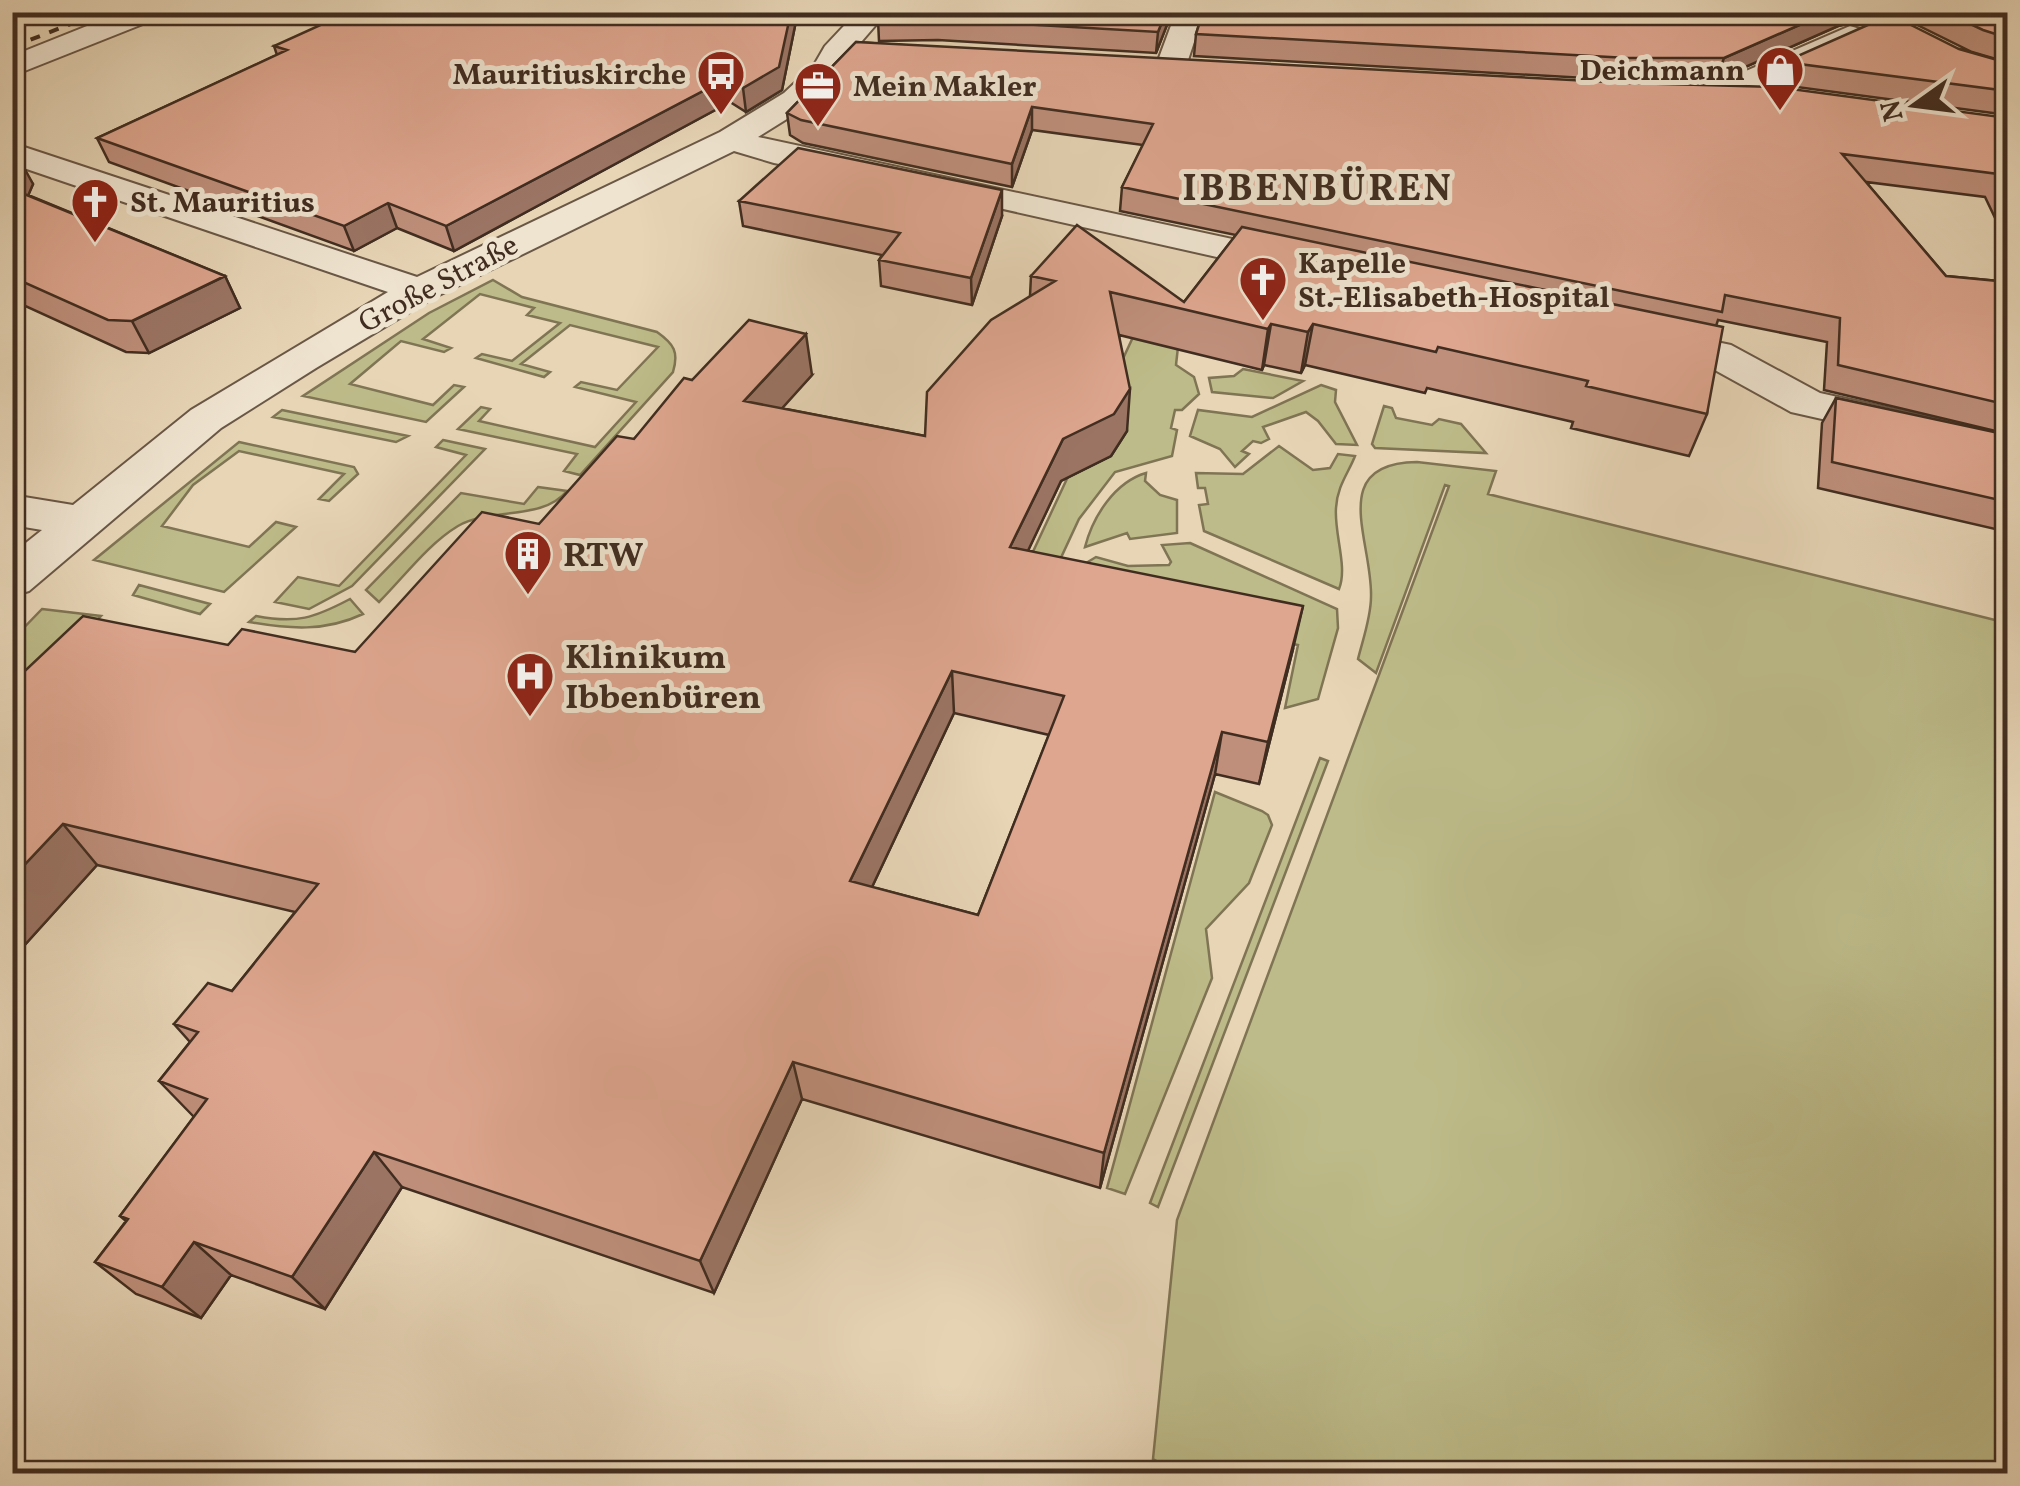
<svg xmlns="http://www.w3.org/2000/svg" width="2020" height="1486" font-family="Vollkorn,serif">
<style>
.green{fill:#bdbb89;stroke:#7f7454;stroke-width:2.5}
.lines{fill:none;stroke-linecap:round;stroke-linejoin:round}
.street-casing{stroke:#6a5746;stroke-width:4}
.street{fill:#efe4d0;fill-rule:evenodd}
.rail{stroke:#412d20;stroke-width:4;stroke-dasharray:10 10;stroke-linecap:butt}
.wall{fill:#bf8f7b;stroke:#412d20;stroke-width:2.5;fill-rule:evenodd}
.shaded-wall{fill:#9b7464;stroke:#412d20;stroke-width:2.5}
.building{fill:#dea68f;stroke:#412d20;stroke-width:2.5;fill-rule:evenodd}
.labels{text-anchor:middle;stroke-width:10;stroke-linejoin:round;paint-order:stroke}
.far-poi-label{font-size:30px;font-weight:bold;fill:#412d20;stroke:#efe4d0;text-anchor:start}
.far-street-label{font-size:30px;fill:#412d20;stroke:#efe4d0}
.poi-label{font-size:35px;font-weight:bold;fill:#412d20;stroke:#efe4d0;text-anchor:start}
.far-district-label{font-size:38px;font-weight:bold;letter-spacing:2.5px;fill:#412d20;stroke:#efe4d0}
</style>
<rect width="100%" height="100%" fill="#e7d5b6"/>
<filter id="stains"><feTurbulence type="fractalNoise" baseFrequency=".002" numOctaves="4"/><feColorMatrix values="0 0 0 0 .2 0 0 0 0 .09 0 0 0 0 .02 0 0 0 .5 -.17"/></filter>
<radialGradient id="worn" r=".72"><stop offset=".6" stop-color="#630" stop-opacity="0"/><stop offset="1" stop-color="#630" stop-opacity=".3"/></radialGradient>
<!-- green -->
<path class="green" d="M493,280L522,297L657,332C674,344 679,352 673,372L580,475L564,471L577,454L458,429L481,407L490,409L479,421L595,447L636,402L575,387L581,382L617,390L658,347L570,325L521,364L550,372L544,377L476,358L482,354L512,361L560,323L527,315L534,308L480,294L423,339L451,348L444,352L401,341L350,384L433,405L454,385L464,387L426,422L303,396L429,313Z
M1134,335L1178,347L1176,365L1194,377L1199,394L1182,410H1175L1171,428L1177,430L1172,456L1115,472L1079,519L1058,564L1017,586Z
M1243,369L1303,381L1273,398L1212,392L1209,378L1234,376Z
M1321,385L1336,390L1335,402L1357,445L1336,444L1318,421L1306,412L1263,427L1269,439L1261,443L1253,441L1242,451L1249,454L1235,467L1220,449L1190,436L1198,410L1252,417Z
M1384,406L1392,408L1396,418L1432,425L1439,419L1461,424L1486,453L1375,448L1372,444Z
M282,410L408,436L396,442L273,417Z
M443,440L485,449L352,586L309,609L275,602L298,577L339,586L466,455L436,447Z
M239,442L354,467L358,474L329,501L319,499L344,474L239,451L193,485L162,526L249,547L276,522L296,527L224,592L94,560Z
M1279,446L1313,470L1330,468L1338,454L1355,456C1349,472 1337,486 1336,508C1334,534 1348,567 1339,589L1204,531L1199,505L1208,504L1205,488H1198L1196,473L1243,474Z
M1417,462L1496,471L1488,494L2007,623V1473L1180,1474L1153,1459L1177,1220L1449,486L1445,485L1376,673L1358,659C1363,639 1371,617 1371,597C1373,542 1326,463 1417,462Z
M1146,473L1145,481L1160,495L1177,500V533L1130,539L1127,533L1085,547C1093,516 1115,482 1146,473Z
M538,487L567,491C542,521 491,507 458,526C428,544 404,577 379,602L366,590L461,493L524,504Z
M1190,543L1337,609L1338,628L1318,699L1285,708L1298,645L1227,631L1068,574L1096,557L1128,566L1169,565L1171,562L1162,545Z
M139,585L210,604L200,614L133,595Z
M350,599L363,614C325,632 289,629 249,622L256,616C297,624 314,618 350,599Z
M42,609L101,616L13,707V639Z
M1320,758L1328,761L1158,1207L1150,1203Z
M1215,792L1262,811L1268,815L1272,825L1249,883L1206,929L1212,978L1125,1194L1107,1188Z"/>
<g class="lines">
<!-- street casing -->
<g class="street-casing">
<path id="street" d="M122,12H162L158,18L12,76V56Z
M857,12H887L849,56L837,76L806,107L758,137L1297,253L1310,256L1316,264L1310,272L1297,275L963,200L774,163L734,151L433,298L316,368L221,428L29,591L12,596V554L42,530L12,525V495L73,505L191,410L388,292L12,164V143L417,277L720,132L784,93L814,65L825,46Z
M1176,12H1204L1186,66L1182,72H1160L1156,66Z
M1850,26L1860,29L1865,35L1860,41L1738,98H1716L1711,91L1716,84Z
M1645,327L1731,345L1820,393L2008,435V461L1791,412L1704,364L1631,348L1625,339L1631,330Z"/>
</g>
<!-- street -->
<use href="#street" class="street"/>
<!-- rail -->
<path class="rail" d="M12,47L101,12"/>
</g>
<!-- wall -->
<path class="wall" d="M885,12H1172L1156,53L938,40L879,41L878,20Z
M1203,12H2008V115L1775,84L1784,62L1959,49L2006,62L1972,52L1893,13L1838,26L1716,80H1621L1194,56L1196,34Z
M795,26L782,90L746,112L730,102L454,251L397,228L354,251L109,162L97,138L277,55L274,46Z
M856,42L2008,118V245L1985,197L1866,182L1946,276L2008,282V434L1824,390L1827,342L1718,320L1716,326L1707,414L1689,456L1571,428L1573,422L1427,388L1425,393L1305,365L1301,373L1264,365L1262,370L1119,335L1127,431L1111,456L1061,481L1028,550L1293,649L1259,784L1215,774L1100,1188L802,1099L714,1293L402,1187L325,1309L231,1275L201,1318L136,1294L95,1262L126,1221L120,1216L194,1117L159,1081L190,1042L174,1024L232,991L295,912L97,865L12,959V683L228,645L355,652L539,524L634,439L692,380L812,375L781,408L925,436L1030,296L1031,276L1184,302L1236,235L1120,211L1122,187L1143,145L1032,130L1012,187L803,143L790,135L787,113ZM954,713L1049,735L978,915L872,887Z
M12,152L33,184L28,195L225,276L240,308L149,353L126,352L12,300Z
M739,201L1002,216L972,305L881,286L879,260L882,255L743,226Z
M1836,398L2008,436V532L1818,488L1822,423Z"/>
<!-- shaded-wall -->
<path class="shaded-wall" d="M790,12H794L795,26L782,90L746,112L743,88Z
M1166,12H1172L1156,53L1158,32Z
M1829,12H1893L1838,26L1716,80L1724,58Z
M726,79L730,102L454,251L446,226Z
M1032,107V130L1012,187V164Z
M16,153L33,184L20,215L12,202V163Z
M1002,190V216L972,305L971,278Z
M388,203L397,228L354,251L344,226Z
M225,276L240,308L149,353L132,321Z
M1271,324L1264,365L1262,370L1268,329Z
M1313,324L1305,365L1301,373L1308,332Z
M806,334L812,375L751,443L744,401Z
M1130,389L1127,431L1111,456L1061,481L1010,589V547L1063,439Z
M1303,606L1293,649L1259,784L1268,742Z
M952,671L954,713L856,921L850,881Z
M1222,732L1215,774L1100,1188L1104,1153Z
M63,824L97,865L12,959V878Z
M793,1062L802,1099L714,1293L700,1261Z
M374,1152L402,1187L325,1309L292,1277Z
M194,1242L231,1275L201,1318L162,1287Z"/>
<!-- building -->
<path class="building" d="M349,12H791L779,67L743,88L726,79L446,226L388,203L344,226L97,138L287,50L274,46Z
M885,12H1166L1158,32L937,19L878,20Z
M1203,12H1829L1724,58H1628L1196,34Z
M1945,12H2008V38L1983,30Z
M1897,18L1959,49L2008,63V91L1784,62L1870,24Z
M856,42L1628,83L1776,87L2008,118V193L1998,174L1842,154L1946,276L2008,282V405L1838,365L1840,318L1725,295L1722,312L1122,187L1153,124L1032,107L1012,164L801,120L787,113Z
M798,148L1002,190L971,278L879,260L900,233L739,201Z
M12,189L225,276L132,321L108,320L12,277Z
M1077,225L1184,302L1242,227L1723,327L1707,414L1586,386L1588,381L1438,347L1436,352L1313,324L1308,332L1271,324L1268,329L1110,292L1130,389L1114,414L1063,439L1010,547L1303,606L1268,742L1222,732L1104,1153L793,1062L700,1261L374,1152L292,1277L194,1242L162,1287L95,1262L128,1219L120,1216L207,1099L159,1081L198,1032L174,1024L208,983L232,991L318,884L63,824L12,878V683L83,616L228,645L242,629L355,652L482,512L539,524L617,436L634,439L684,378L692,380L749,320L806,334L744,401L925,436L927,392L991,320L1055,281L1031,276ZM952,671L1064,696L978,915L850,881Z
M1836,398L2008,435V502L1832,462Z"/>
<!-- icons -->
<defs>
<g id="shop-pin" transform="scale(2.5)"><path d="M0 17L-7.5 6A9.5 9.5 0 1 1 7.5 6Z" fill="#8f2418" stroke="#efe4d0"/><path d="M-5-2.5h2.3a2.7 3.5 0 0 1 5.4 0H5L5.5 6h-11ZM-1.5-2.5h3a1.5 2.3 0 0 0-3 0Z" fill="#fff"/></g>
<g id="bus-pin" transform="scale(2.5)"><path d="M0 17L-7.5 6A9.5 9.5 0 1 1 7.5 6Z" fill="#8f2418" stroke="#efe4d0"/><path d="M-5-6H5V4H4V6H2V4H-2V6H-4V4H-5ZM-3.5-4V0h7V-4ZM-3.5 1.2v1.5H-2V1.2ZM2 1.2v1.5H3.5V1.2Z" fill="#fff"/></g>
<g id="office-pin" transform="scale(2.5)"><path d="M0 17L-7.5 6A9.5 9.5 0 1 1 7.5 6Z" fill="#8f2418" stroke="#efe4d0"/><path d="M-6-3h4V-5.5h4V-3h4V5H-6ZM-1-4.5V-3h2v-1.5ZM-6 0V1H6V0Z" fill="#fff"/></g>
<g id="church-pin" transform="scale(2.5)"><path d="M0 17L-7.5 6A9.5 9.5 0 1 1 7.5 6Z" fill="#8f2418" stroke="#efe4d0"/><path d="M-1.2-6h2.4v3.5h3.3v2.4h-3.3V6h-2.4V-.1h-3.3v-2.4h3.3Z" fill="#fff"/></g>
<g id="building-pin" transform="scale(2.5)"><path d="M0 17L-7.5 6A9.5 9.5 0 1 1 7.5 6Z" fill="#8f2418" stroke="#efe4d0"/><path d="M-4-6H4V6H1V3H-1V6H-4ZM-2.5-4.3h1.7v1.8h-1.7ZM.8-4.3h1.7v1.8H.8ZM-2.5-1h1.7V.8h-1.7ZM.8-1h1.7V.8H.8Z" fill="#fff"/></g>
<g id="hospital-pin" transform="scale(2.5)"><path d="M0 17L-7.5 6A9.5 9.5 0 1 1 7.5 6Z" fill="#8f2418" stroke="#efe4d0"/><path d="M-5-5h3v3.5h4V-5h3V5h-3V1.5h-4V5h-3Z" fill="#fff"/></g>
</defs>
<g fill-rule="evenodd">
<use href="#shop-pin" x="1780" y="70"/>
<use href="#bus-pin" x="721" y="74"/>
<use href="#office-pin" x="818" y="86"/>
<use href="#church-pin" x="95" y="202"/>
<use href="#church-pin" x="1263" y="280"/>
<use href="#building-pin" x="528" y="554"/>
<use href="#hospital-pin" x="530" y="676"/>
</g>
<g class="labels">
<!-- far-poi labels -->
<g class="far-poi-label">
<text x="1745" y="80" text-anchor="end">Deichmann</text>
<text x="686" y="84" text-anchor="end">Mauritiuskirche</text>
<text x="853" y="96">Mein Makler</text>
<text x="130" y="212">St. Mauritius</text>
<text x="1298" y="273">Kapelle<tspan x="1298" dy="34">St.-Elisabeth-Hospital</tspan></text>
</g>
<!-- far-street labels -->
<g class="far-street-label">
<text transform="translate(438 283) rotate(-28)" y="10">Große Straße</text>
</g>
<!-- poi labels -->
<g class="poi-label">
<text x="563" y="566">RTW</text>
<text x="565" y="668">Klinikum<tspan x="565" dy="40">Ibbenbüren</tspan></text>
</g>
<!-- far-district labels -->
<g class="far-district-label">
<text x="1318" y="200">IBBENBÜREN</text>
</g>
</g>
<!-- margin -->
<rect width="2020" height="1486" fill="none" stroke="#e7d5b6" stroke-width="50"/>
<rect x="15" y="15" width="1990" height="1456" fill="none" stroke="#412d20" stroke-width="5"/>
<rect x="25" y="25" width="1970" height="1436" fill="none" stroke="#412d20" stroke-width="2.5"/>
<!-- north arrow -->
<g transform="translate(1915 105) rotate(256)" stroke="#efe4d0" stroke-width="8" paint-order="stroke">
<path d="M0-8L18 38L0 25L-18 38Z" fill="#412d20"/>
<text y="-15" font-size="28" font-weight="bold" text-anchor="middle" fill="#412d20">N</text>
</g>
<rect width="100%" height="100%" filter="url(#stains)"/>
<rect width="100%" height="100%" fill="url(#worn)"/>
</svg>
